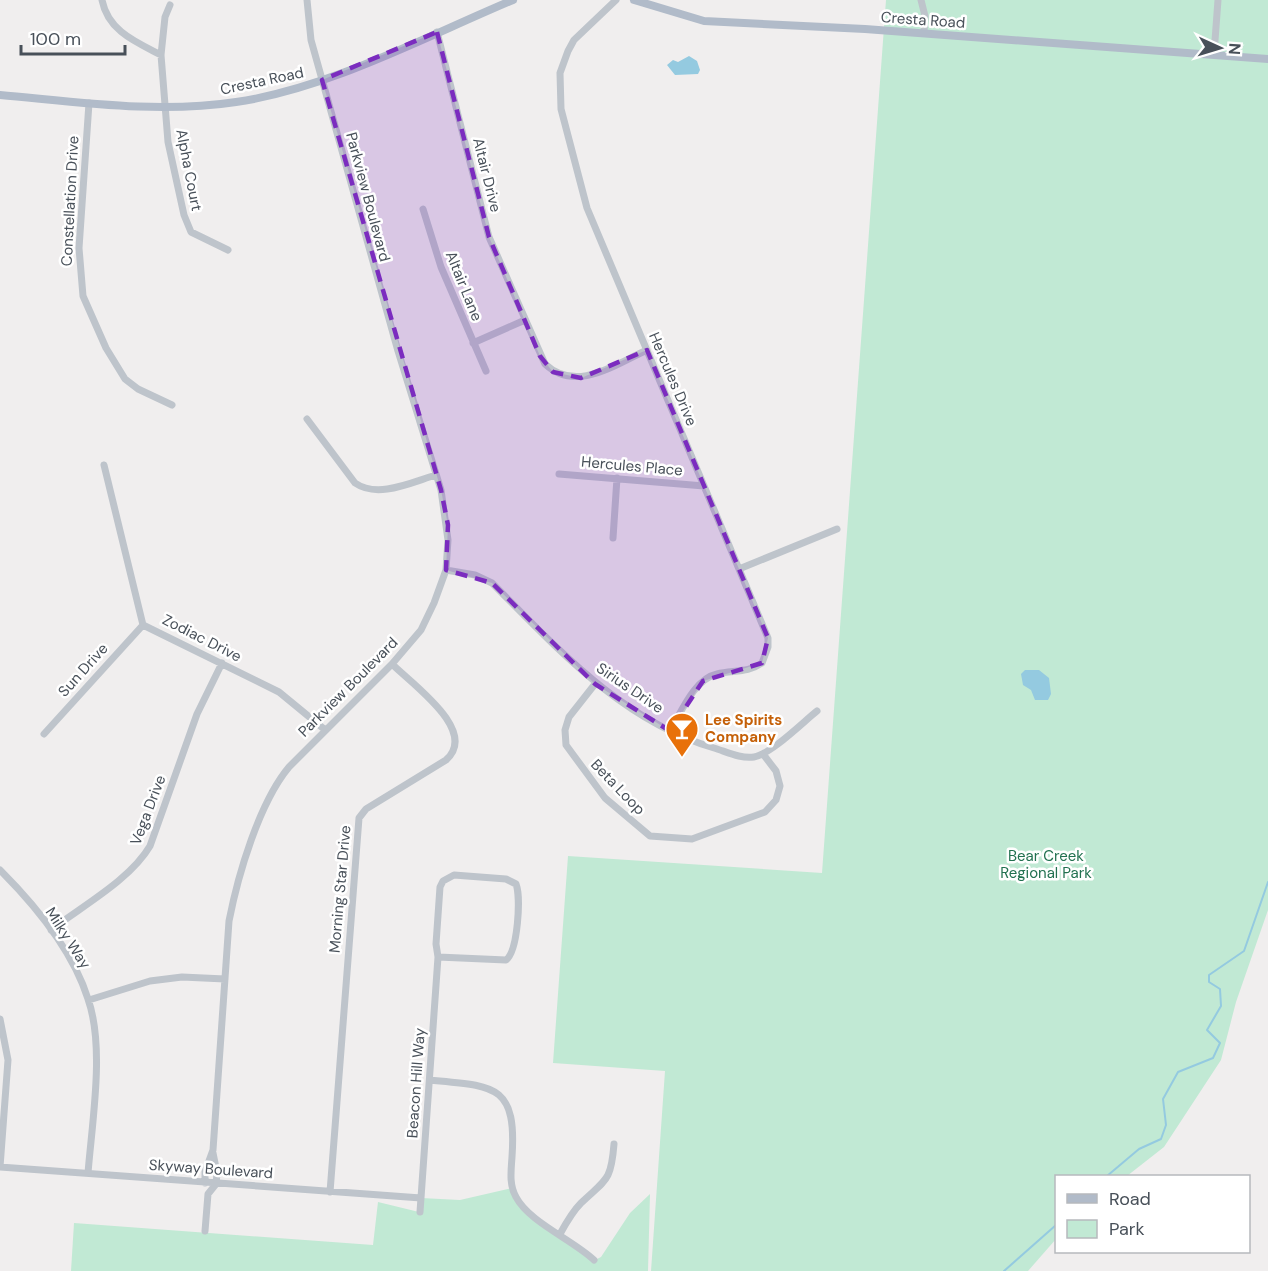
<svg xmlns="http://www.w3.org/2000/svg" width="1268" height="1271" font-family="'DM Sans',sans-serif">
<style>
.green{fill:#c1e9d4}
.water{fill:#94cae0}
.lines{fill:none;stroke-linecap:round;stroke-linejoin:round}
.stream{stroke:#94cae0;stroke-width:2}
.minor{stroke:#bec4cb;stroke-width:7}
.major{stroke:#b1bbc9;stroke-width:8}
.marked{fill:#7b2cbf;fill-opacity:0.2;stroke:#7b2cbf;stroke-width:4.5;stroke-dasharray:12 8;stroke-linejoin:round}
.labels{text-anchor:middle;stroke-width:5;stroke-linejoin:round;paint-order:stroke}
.street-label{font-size:15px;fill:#485059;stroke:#fff}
.food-label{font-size:15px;font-weight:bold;fill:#c56008;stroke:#fff;text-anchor:start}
.park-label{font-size:15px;fill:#227150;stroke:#fff}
</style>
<rect width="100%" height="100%" fill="#f0eeee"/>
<!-- green -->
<path class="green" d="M886,0H1268V910L1236,1002L1221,1060L1164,1147L1127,1176H1056V1239L1028,1271H651L665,1071L553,1063L568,856L822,873Z
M512,1188L521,1205L595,1260L601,1257L630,1213L650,1194L648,1271H71L74,1223L373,1245L378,1202L419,1212L421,1198L460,1200Z"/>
<!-- water -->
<path class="water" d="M689,56L697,61L700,70L698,74L675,75L667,65L673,60L678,62Z
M1025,670H1039L1049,678L1051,694L1048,700H1035L1031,690L1023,685L1021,674Z"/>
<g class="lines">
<!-- stream -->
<path class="stream" d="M1107,1176L1139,1149L1161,1139L1166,1125L1163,1099L1178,1072L1213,1058L1220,1043L1207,1030L1221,1006L1220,989L1209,982V975L1244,951L1268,882
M1004,1271L1056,1225"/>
<!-- minor -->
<path class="minor" d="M102,0C108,31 136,42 161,55
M616,0L574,40L568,51L560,73L561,109L587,208L768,638V647L762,663C748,673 733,670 717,674C694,679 681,713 670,731
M921,0L925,16L924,33
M170,5L165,17L161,55L168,142L184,215L191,232L228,250
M437,32L489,237L545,364C576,393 614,365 647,350
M1214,54L1218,0
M89,103L79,248L83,296L106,348L125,379L138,389L172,405
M423,209L441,267L486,371
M473,343L525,320
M307,419L355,483C378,499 412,482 436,475
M104,465L143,625L279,692L324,729
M559,474L704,486
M613,538L617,478
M739,569L837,529
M446,570L475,575L492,583C558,649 622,721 714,748C727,752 741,759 754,757C771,754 803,722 817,711
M595,684L569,717L565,730L566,745L605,798L650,836L692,839L765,812L776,800L780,786L776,771L763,754
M44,734L143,625
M0,870C35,905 73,951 88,999C105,1047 92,1122 88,1173
M454,875L506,879L516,884C521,897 518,951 506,960L438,957L436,944L440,887L443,881Z
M51,930C82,906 130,880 150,846L197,714L222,663
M89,1000L150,981L182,977L225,979
M0,1019L8,1060L0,1167
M430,1080C494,1086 517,1084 512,1157C511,1171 509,1185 516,1197C529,1222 573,1240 594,1260
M0,1167L421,1198
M205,1183V1172L213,1150L229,921C238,875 259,803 289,767L392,664L421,630L434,603L446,570L448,540L441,490L398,351L311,40L307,0
M330,1192L359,818L366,809L446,760C479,731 413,685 392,664
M420,1212L438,957
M205,1231L208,1194L216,1184L217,1173L213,1153
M560,1234C566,1223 572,1212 581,1203C606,1179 611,1182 614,1144"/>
<!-- major -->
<path class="major" d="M634,0L704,21L865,29L1268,59
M0,95C78,102 158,114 236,102C328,89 427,36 513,0"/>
</g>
<!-- marked area -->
<path class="marked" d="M437,32L489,237L540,356L553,372L581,378L647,350L768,638L762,663L703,681L670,731L595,684L492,583L446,570L448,525L441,490L322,80Z"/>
<!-- icons -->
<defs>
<g id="bar-pin" transform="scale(1.725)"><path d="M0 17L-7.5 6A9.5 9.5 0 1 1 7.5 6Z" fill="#e8710a" stroke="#fff"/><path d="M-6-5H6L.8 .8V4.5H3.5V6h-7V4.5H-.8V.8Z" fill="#fff"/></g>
</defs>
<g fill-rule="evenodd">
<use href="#bar-pin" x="682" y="729"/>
</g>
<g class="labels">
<!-- street labels -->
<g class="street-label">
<text transform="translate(923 20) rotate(4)" y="5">Cresta Road</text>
<text transform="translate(262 81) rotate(-12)" y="5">Cresta Road</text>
<text transform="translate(189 170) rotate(79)" y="5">Alpha Court</text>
<text transform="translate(487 175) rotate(76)" y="5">Altair Drive</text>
<text transform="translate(368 197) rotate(75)" y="5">Parkview Boulevard</text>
<text transform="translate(70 201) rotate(-87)" y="5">Constellation Drive</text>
<text transform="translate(464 286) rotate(68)" y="5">Altair Lane</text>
<text transform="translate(673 379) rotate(67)" y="5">Hercules Drive</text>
<text transform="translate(632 466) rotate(5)" y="5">Hercules Place</text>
<text transform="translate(202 638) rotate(27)" y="5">Zodiac Drive</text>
<text transform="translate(83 670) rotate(-48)" y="5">Sun Drive</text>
<text transform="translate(348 687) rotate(-45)" y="5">Parkview Boulevard</text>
<text transform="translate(630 688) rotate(34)" y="5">Sirius Drive</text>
<text transform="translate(618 787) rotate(46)" y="5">Beta Loop</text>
<text transform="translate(148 810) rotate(-69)" y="5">Vega Drive</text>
<text transform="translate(340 889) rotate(-85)" y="5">Morning Star Drive</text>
<text transform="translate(68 938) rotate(57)" y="5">Milky Way</text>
<text transform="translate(416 1083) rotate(-86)" y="5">Beacon Hill Way</text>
<text transform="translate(211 1169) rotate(4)" y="5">Skyway Boulevard</text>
</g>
<!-- food labels -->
<g class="food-label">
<text x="705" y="725">Lee Spirits<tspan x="705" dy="17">Company</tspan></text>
</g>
<!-- park labels -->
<g class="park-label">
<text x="1046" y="861">Bear Creek<tspan x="1046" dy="17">Regional Park</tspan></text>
</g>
</g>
<!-- legend -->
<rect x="1055" y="1175" width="195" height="78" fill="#ffffff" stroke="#b6b9bd" stroke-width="1.5"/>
<rect x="1067" y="1194" width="30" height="9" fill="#b1bbc9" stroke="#b6b9bd" stroke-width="1.5"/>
<text x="1109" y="1205" font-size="18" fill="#485059">Road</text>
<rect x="1067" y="1220" width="30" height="18" fill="#c1e9d4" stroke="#b6b9bd" stroke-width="1.5"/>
<text x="1109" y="1235" font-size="18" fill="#485059">Park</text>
<!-- north arrow -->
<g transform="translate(1220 48) rotate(94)" stroke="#ffffff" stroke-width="4.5" paint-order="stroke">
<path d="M0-4.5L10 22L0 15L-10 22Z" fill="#485059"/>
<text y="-9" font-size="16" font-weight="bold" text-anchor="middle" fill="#485059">N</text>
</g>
<!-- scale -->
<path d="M21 45v9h104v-9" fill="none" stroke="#485059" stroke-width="3"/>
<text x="30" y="45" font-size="18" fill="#485059" stroke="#ffffff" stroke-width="4.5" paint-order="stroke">100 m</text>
</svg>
